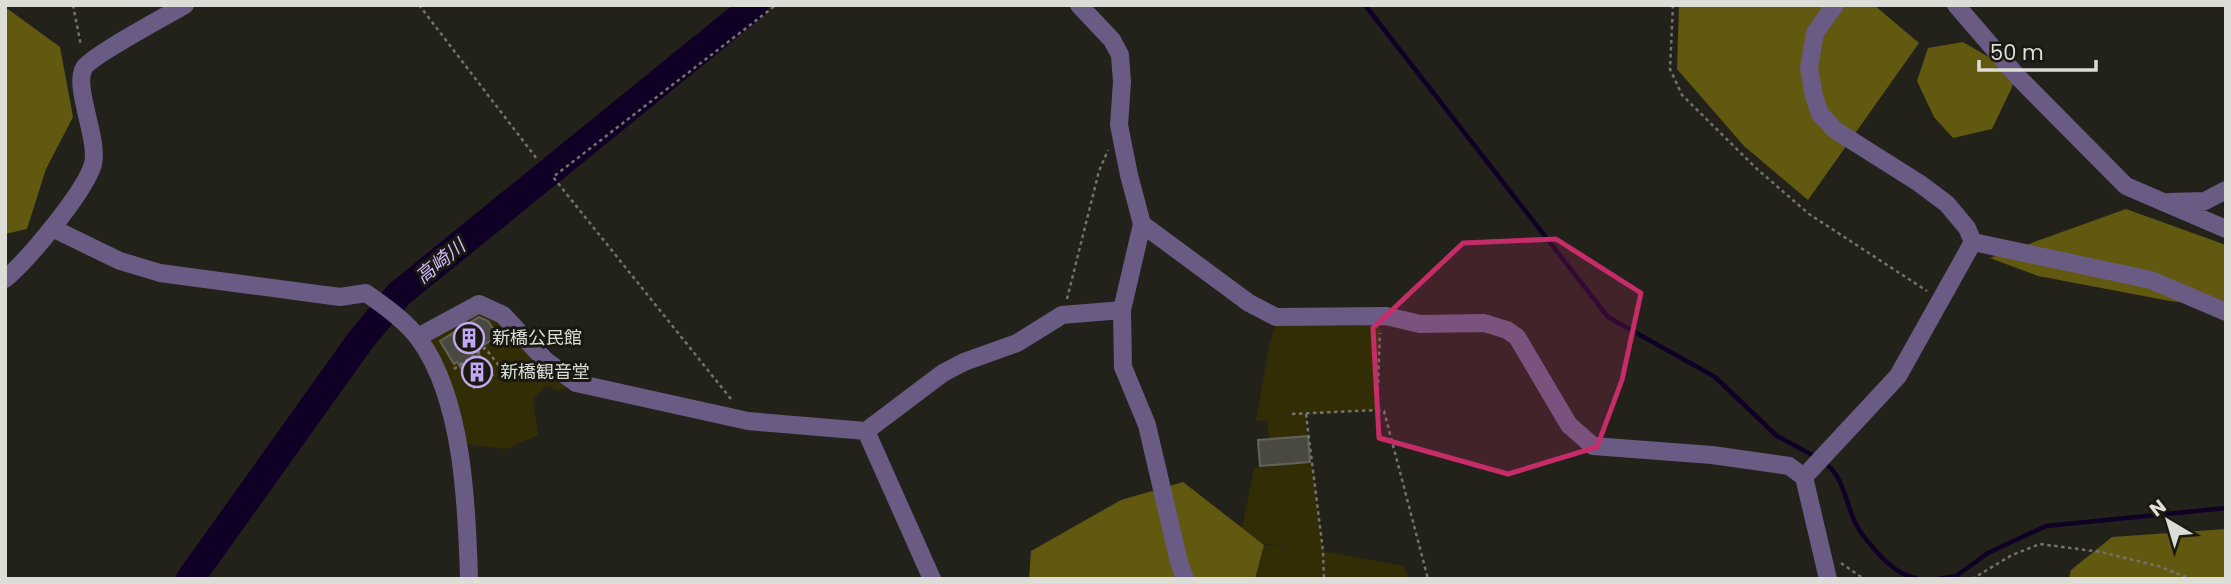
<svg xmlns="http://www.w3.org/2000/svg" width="2231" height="584" font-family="Poppins,'Noto Sans JP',sans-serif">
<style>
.green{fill:#332d05}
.forest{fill:#625910}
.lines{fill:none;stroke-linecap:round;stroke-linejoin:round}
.stream{stroke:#100026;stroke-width:4.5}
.river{stroke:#100026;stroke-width:28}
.building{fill:#4a4941;stroke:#64635a;stroke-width:2}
.path{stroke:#73726c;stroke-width:2.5;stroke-dasharray:3.5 3.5;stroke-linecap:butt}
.minor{stroke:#6a5b84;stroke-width:18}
.marked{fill:#c52c68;fill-opacity:0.2;stroke:#c52c68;stroke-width:5;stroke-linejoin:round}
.labels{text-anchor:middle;stroke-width:6;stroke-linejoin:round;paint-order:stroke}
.poi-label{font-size:18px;fill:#ddddd8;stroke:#191811;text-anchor:start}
.water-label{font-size:19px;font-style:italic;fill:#d2bafd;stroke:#191811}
</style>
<rect width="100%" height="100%" fill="#22211a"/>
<!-- green -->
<path class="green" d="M479,308L500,317L574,385L560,391L546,386L533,400L538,435L506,449L461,444L422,338Z
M1380,316L1377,410L1307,414L1308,436L1269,442L1267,420L1256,421L1269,346L1277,320Z
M1289,464H1312L1323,551L1404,566L1409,579H1255L1264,545L1289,547L1262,543L1242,528L1254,468Z"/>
<!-- forest -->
<path class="forest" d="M1679,5H1874L1919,43L1808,200L1744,146L1677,69Z
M5,7L60,47L73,117L46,169L27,229L5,234Z
M1963,42L1992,59L2013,85L1992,129L1953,138L1934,117L1917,81L1928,48Z
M2126,209L2226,245V307L2170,301L2038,276L1990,258Z
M1183,482L1264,545L1255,579H1029L1031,551L1121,500Z
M2226,529V579H2069L2071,570L2112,537Z"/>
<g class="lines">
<!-- stream -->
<path class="stream" d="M1365,5L1608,317L1715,377L1777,436L1816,457
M1823,462C1843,474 1845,500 1854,520C1860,535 1887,566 1902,573C1907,576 1913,577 1918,579
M1937,579L1956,576L1988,553L2046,526L2226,508"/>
<!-- river -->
<path class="river" d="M190,579L360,341L399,294L755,5"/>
</g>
<!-- building -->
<path class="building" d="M479,317L488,321L498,336L476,350L493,375L474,388L457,362L454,364L440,341Z
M1308,436L1310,462L1260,466L1258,440Z"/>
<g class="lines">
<!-- path -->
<path class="path" d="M73,5L81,46
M419,5L537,159
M1673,5L1670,69L1682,95L1757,169L1809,214L1927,291
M1067,299L1099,171L1108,150
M454,369L485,348L507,376L524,363
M731,399L553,177L776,5
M1377,410L1384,411L1428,579
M1292,414L1377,410L1380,333
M1306,414L1323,551L1324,579
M1841,563L1864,579
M1972,579L2012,555L2040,544L2101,552L2158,566L2191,579"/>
<!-- minor -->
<path class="minor" d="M1079,5L1112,40L1120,55L1122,82L1119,125L1129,175L1142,224L1122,310L1123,367L1147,425L1179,562L1185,579
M1835,5L1815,33L1809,68L1814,96L1820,114L1835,130L1919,183L1947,204L1967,228L1973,242
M1956,5L2018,77L2126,186L2226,229
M2169,202L2205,201L2226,190
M1142,224L1249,303L1276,317L1386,316L1420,324L1484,323L1507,330L1517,337L1569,425L1593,446L1712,455L1789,466L1804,477L1828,579
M52,228L120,261L160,273L340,297L366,293C384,306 405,320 419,339C463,399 467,506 469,579
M1973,242L2151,280L2226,312
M5,279C28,260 85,192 93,164C99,139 73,87 84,68C91,56 168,15 185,5
M418,337L479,304L503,315L545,360L576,383L748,421L866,431L943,373L964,362L1017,343L1062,315L1122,310
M866,431L932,579
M1804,477L1898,376L1973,242"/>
</g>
<!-- marked area -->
<path class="marked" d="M1556,239L1641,293L1622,380L1597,447L1508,474L1379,438L1373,328L1463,243Z"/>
<!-- icons -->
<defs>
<g id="building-ring" transform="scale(1.575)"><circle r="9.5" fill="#191811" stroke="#c3a7f2" stroke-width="1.5"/><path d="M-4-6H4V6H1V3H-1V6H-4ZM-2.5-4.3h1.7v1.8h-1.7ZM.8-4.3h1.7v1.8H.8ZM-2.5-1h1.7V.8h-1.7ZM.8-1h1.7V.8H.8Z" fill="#c3a7f2"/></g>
</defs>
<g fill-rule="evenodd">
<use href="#building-ring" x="469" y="338"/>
<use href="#building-ring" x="477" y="372"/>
</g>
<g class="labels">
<!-- poi labels -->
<g class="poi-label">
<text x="492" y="344">新橋公民館</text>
<text x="500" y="378">新橋観音堂</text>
</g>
<!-- water labels -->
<g class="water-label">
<text transform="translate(440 261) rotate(-39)" y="7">高崎川</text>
</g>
</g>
<!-- border -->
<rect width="2231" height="584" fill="none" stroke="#ddddd8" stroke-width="14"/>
<!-- north arrow -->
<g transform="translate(2168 521) rotate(322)" stroke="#191811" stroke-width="5" paint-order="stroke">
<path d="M0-5L12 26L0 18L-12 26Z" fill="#ddddd8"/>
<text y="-10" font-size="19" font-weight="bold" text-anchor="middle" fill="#ddddd8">N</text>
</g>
<!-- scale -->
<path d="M1979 60v10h117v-10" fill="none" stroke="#ddddd8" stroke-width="3.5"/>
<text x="1990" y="60" font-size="21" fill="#ddddd8" stroke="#191811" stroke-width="5" paint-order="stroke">50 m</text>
</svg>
